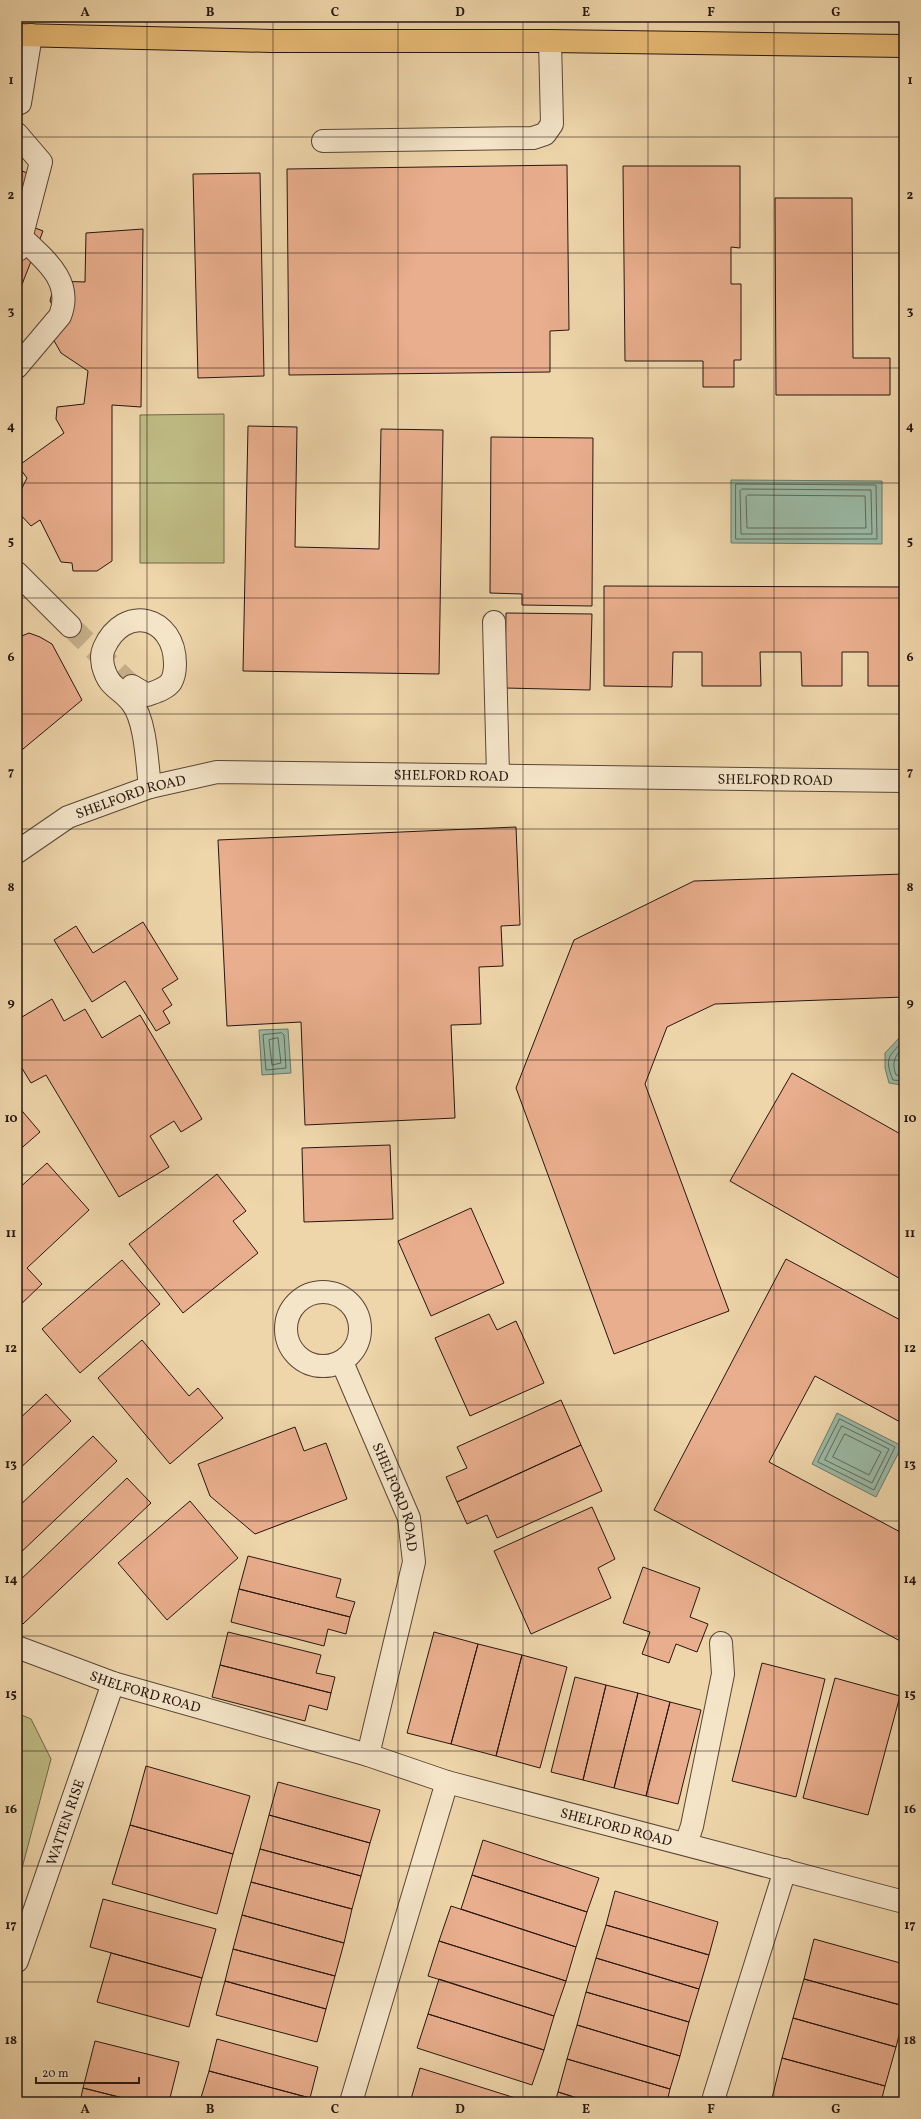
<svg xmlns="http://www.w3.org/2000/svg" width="921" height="2119" font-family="Vollkorn,serif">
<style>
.green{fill:#bfbb84;stroke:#73684a}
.water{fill:#9ab9a5;stroke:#6c7869}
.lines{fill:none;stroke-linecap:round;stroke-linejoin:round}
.shore{stroke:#60685a;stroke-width:1}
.building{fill:#e9ae8d;stroke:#271610}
.minor-tunnel{stroke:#c6af8b;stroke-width:22;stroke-dasharray:22 11;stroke-linecap:butt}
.minor-casing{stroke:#594636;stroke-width:24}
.highway-casing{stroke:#271610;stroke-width:24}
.minor{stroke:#f4e4c8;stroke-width:22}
.highway{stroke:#e7ba75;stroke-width:22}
.grid{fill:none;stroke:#271610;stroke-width:1;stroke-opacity:0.55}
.labels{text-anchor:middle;stroke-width:3;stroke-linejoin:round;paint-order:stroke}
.street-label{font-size:14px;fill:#271610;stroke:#f4e4c8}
.neatline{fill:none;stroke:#271610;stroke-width:1.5}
.grid-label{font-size:13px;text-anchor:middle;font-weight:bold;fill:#271610}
</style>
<rect width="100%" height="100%" fill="#eed5aa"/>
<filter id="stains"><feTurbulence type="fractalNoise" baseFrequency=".005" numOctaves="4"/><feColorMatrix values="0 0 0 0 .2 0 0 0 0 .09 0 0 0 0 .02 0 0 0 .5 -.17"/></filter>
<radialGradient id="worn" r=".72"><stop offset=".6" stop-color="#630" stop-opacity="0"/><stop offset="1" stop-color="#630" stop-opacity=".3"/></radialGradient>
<!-- green -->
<path class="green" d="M224,414V563H140V415Z
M17,1713L31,1719L51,1759L17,1887Z"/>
<!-- water -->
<path class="water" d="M731,480L882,481V544L731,543Z
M904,1014V1085H902L889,1083L885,1068V1053L900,1037L899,1015Z
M288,1029L291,1073L262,1075L259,1030Z
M837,1413L902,1446L876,1497L812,1464Z"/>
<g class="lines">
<!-- shore -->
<path class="shore" d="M736,484L876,485L877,539H736Z
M742,489L871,490L872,534H741L740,491Z
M748,495L865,496L866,528H747L746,497Z
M282,1033L284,1035L286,1068L266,1070L263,1035Z
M278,1038L281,1063L272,1065L269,1040Z
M904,1038C893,1056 882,1054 893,1080L904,1081
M904,1046C895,1056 891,1062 896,1075L904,1076
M840,1419L895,1447L874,1490L818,1462Z
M842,1426L889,1449L872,1483L825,1460Z
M845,1434L881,1452L869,1475L833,1457Z"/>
</g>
<!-- building -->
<path class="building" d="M567,165L569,330L550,331V372L289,375L287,169Z
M623,166H740V248L731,247V284H741V360H734V387H703V361H625Z
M17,169L40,178L22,223L43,231L17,297Z
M260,173L264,376L198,378L193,174Z
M775,198H852L853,358H890V395H776Z
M143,229L141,407L112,405V561L97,571H73L72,563L61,562L40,520L31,526L17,511V498L27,478L18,466L64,433L56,419L57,407L84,404L88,371L61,353L44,323L57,314L50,301L55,281L85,282L86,233Z
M248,426L297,427L295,547L379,549L381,429L443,430L439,674L243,671Z
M491,437L593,438L592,606L522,605V594L490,593Z
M604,586L904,587V686H868V652H842V686H802L801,652H760L761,686H702V652H673L672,687L604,686Z
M506,613L592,614L590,690L505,688Z
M29,633L40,637L52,644L82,700L17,754V638Z
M516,827L520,925L501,926L503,966L479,967L481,1024L451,1025L455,1118L305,1125L301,1022L227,1026L218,840Z
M904,874V997L715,1004L667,1027L645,1084L729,1311L614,1354L516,1088L574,940L694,881Z
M143,922L178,979L162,989L172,1005L163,1011L170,1023L156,1031L125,981L92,1002L54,940L76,926L93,953Z
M52,999L64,1021L85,1009L102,1038L140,1015L202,1119L181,1132L174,1121L150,1136L169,1167L119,1197L46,1075L31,1083L17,1060V1020Z
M792,1073L904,1136V1281L730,1181Z
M17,1105L40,1132L17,1152Z
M390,1145L393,1219L304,1222L302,1148Z
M47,1163L89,1210L27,1268L42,1284L17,1308V1190Z
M217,1174L246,1211L233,1221L258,1253L183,1313L129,1244Z
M471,1208L504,1283L431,1316L398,1241Z
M786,1259L904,1322V1424L815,1376L769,1462L904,1534V1643L654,1510Z
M122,1260L160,1304L80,1373L42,1329Z
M489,1314L497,1330L516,1321L544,1383L470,1416L435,1338Z
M142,1340L189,1396L198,1388L223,1418L170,1464L98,1378Z
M46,1394L71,1421L17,1471V1421Z
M561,1400L581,1445L457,1502L446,1477L467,1468L457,1447Z
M295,1427L304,1451L326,1443L347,1499L255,1534L210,1496L198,1464Z
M93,1436L117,1461L17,1556V1508Z
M581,1445L602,1491L497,1538L487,1515L467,1524L457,1502Z
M127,1478L151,1503L23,1624L17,1618V1583Z
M190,1501L238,1558L167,1620L118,1563Z
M592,1507L615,1559L598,1568L611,1598L531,1634L494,1551Z
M248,1556L341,1579L336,1597L355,1602L350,1617L239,1589Z
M643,1567L700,1588L690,1617L708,1624L697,1652L676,1644L669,1663L642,1654L650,1632L623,1623Z
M239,1589L350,1617L346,1634L328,1629L324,1646L231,1622Z
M228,1632L321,1655L316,1673L335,1677L331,1693L220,1665Z
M434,1632L478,1644L451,1744L407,1733Z
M478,1644L522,1655L496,1756L451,1744Z
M522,1655L567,1667L540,1768L496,1756Z
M762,1663L825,1679L796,1797L732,1781Z
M220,1665L331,1693L327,1710L309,1705L305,1721L212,1697Z
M575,1677L606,1685L583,1780L551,1772Z
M835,1678L900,1696L868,1815L803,1798Z
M606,1685L638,1693L614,1788L583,1780Z
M638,1693L670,1702L646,1796L614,1788Z
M670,1702L701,1710L678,1804L646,1796Z
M146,1766L250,1796L233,1854L130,1825Z
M278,1782L380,1810L370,1843L269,1815Z
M269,1815L370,1843L361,1876L260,1849Z
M130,1825L233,1854L217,1914L112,1884Z
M483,1840L599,1878L587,1912L472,1875Z
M260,1849L361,1876L352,1909L251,1882Z
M472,1875L587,1912L576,1947L461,1909Z
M251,1882L352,1909L344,1943L242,1915Z
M615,1891L718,1922L709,1955L606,1925Z
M103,1899L216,1929L202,1978L90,1947Z
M451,1906L576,1947L566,1981L439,1941Z
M242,1915L344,1943L335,1976L233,1949Z
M606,1925L709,1955L699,1989L596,1958Z
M814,1939L904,1964V2006L804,1979Z
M439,1941L566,1981L554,2016L428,1976Z
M233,1949L335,1976L326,2009L225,1981Z
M111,1953L202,1978L189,2027L97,2002Z
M596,1958L699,1989L689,2022L586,1992Z
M439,1979L554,2016L544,2050L428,2014Z
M804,1979L904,2006V2016L896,2047L793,2018Z
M225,1981L326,2009L317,2042L216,2015Z
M586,1992L689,2022L680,2056L577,2025Z
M428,2014L544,2050L532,2085L417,2048Z
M793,2018L896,2047L885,2086L782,2058Z
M577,2025L680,2056L670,2089L567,2059Z
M217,2039L318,2067L310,2098L209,2071Z
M95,2041L179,2062L169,2102H139L83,2088Z
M782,2058L885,2086L881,2102H788L772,2098Z
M567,2059L670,2089L667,2102H590L558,2092Z
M420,2068L528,2102H421L411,2099Z
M209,2071L310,2098L309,2102L200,2101Z
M83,2088L139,2102H80Z
M558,2092L590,2102H555Z"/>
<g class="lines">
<!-- minor-tunnel -->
<path class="minor-tunnel" d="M70,626L132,686"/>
<!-- minor casing -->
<g class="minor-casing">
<g id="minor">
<path d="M17,104L20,103L31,35"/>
<path d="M17,134L41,162L18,250"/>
<path d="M323,141L533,138L545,134L552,124L550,41"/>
<path d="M17,237H21C44,259 74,281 60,316L17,367"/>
<path d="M17,573L70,626"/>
<path d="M494,622L498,775"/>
<path d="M132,686L147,695C155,692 166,689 171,682C174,677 175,670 175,664C175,616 124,603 104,648C101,655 102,659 103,666C109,689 120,687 132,703C146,721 147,764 150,787"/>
<path id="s1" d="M17,852L68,817L150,787L217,772L904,781"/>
<circle cx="323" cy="1329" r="37"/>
<path id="s2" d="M342,1362L409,1518L414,1562L368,1755"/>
<path id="s3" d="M17,1647L113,1683L368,1755L447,1782L904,1902"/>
<path d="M686,1844L692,1826L723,1674L721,1643"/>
<path id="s4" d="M17,1961L113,1683"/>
<path d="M351,2102L447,1782"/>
<path d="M717,2102L714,2097L785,1870"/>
</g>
</g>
<!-- highway casing -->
<g class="highway-casing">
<path id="highway" d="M17,35L272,41H550L904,46"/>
</g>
<!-- minor -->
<use href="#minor" class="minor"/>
<!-- highway -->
<use href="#highway" class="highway"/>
</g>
<!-- grid -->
<path class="grid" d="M147,17V2102M273,17V2102M398,17V2102M523,17V2102M648,17V2102M774,17V2102M17,137H904M17,253H904M17,368H904M17,483H904M17,598H904M17,714H904M17,829H904M17,944H904M17,1060H904M17,1175H904M17,1290H904M17,1405H904M17,1521H904M17,1636H904M17,1751H904M17,1866H904M17,1982H904"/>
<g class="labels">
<!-- street labels -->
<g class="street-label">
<text dy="5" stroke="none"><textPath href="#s1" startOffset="452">SHELFORD ROAD</textPath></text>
<text dy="5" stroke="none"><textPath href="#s1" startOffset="776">SHELFORD ROAD</textPath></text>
<text dy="5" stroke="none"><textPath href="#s1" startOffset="128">SHELFORD ROAD</textPath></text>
<text dy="5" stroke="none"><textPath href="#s2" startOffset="146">SHELFORD ROAD</textPath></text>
<text dy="5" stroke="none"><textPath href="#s3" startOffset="136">SHELFORD ROAD</textPath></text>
<text dy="5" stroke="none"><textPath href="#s4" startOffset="147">WATTEN RISE</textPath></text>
<text dy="5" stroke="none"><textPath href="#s3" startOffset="626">SHELFORD ROAD</textPath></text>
</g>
</g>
<!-- margin -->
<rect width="921" height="2119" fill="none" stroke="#eed5aa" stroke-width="44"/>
<!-- scale -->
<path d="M36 2077v6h103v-6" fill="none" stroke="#271610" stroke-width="2"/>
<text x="42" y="2077" font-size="12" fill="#271610" stroke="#f4e4c8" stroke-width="3" paint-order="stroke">20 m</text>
<rect x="22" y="22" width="877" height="2075" class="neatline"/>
<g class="grid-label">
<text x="85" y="16">A</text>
<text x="210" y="16">B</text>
<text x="335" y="16">C</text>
<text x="460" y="16">D</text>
<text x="586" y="16">E</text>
<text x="711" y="16">F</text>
<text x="836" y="16">G</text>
<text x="11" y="84">1</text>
<text x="910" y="84">1</text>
<text x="11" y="199">2</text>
<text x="910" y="199">2</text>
<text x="11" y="315">3</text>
<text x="910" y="315">3</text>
<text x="11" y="430">4</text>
<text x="910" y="430">4</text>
<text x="11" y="545">5</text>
<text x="910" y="545">5</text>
<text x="11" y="661">6</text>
<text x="910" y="661">6</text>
<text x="11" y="776">7</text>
<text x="910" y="776">7</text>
<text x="11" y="891">8</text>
<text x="910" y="891">8</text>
<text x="11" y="1006">9</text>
<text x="910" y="1006">9</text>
<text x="11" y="1122">10</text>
<text x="910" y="1122">10</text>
<text x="11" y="1237">11</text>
<text x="910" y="1237">11</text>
<text x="11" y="1352">12</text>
<text x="910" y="1352">12</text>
<text x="11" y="1468">13</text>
<text x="910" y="1468">13</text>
<text x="11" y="1583">14</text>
<text x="910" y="1583">14</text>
<text x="11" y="1698">15</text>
<text x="910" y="1698">15</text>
<text x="11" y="1813">16</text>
<text x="910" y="1813">16</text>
<text x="11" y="1929">17</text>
<text x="910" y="1929">17</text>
<text x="11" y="2044">18</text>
<text x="910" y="2044">18</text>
<text x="85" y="2113">A</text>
<text x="210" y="2113">B</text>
<text x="335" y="2113">C</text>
<text x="460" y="2113">D</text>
<text x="586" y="2113">E</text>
<text x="711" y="2113">F</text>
<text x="836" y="2113">G</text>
</g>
<rect width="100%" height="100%" filter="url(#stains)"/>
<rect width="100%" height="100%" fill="url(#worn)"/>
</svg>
